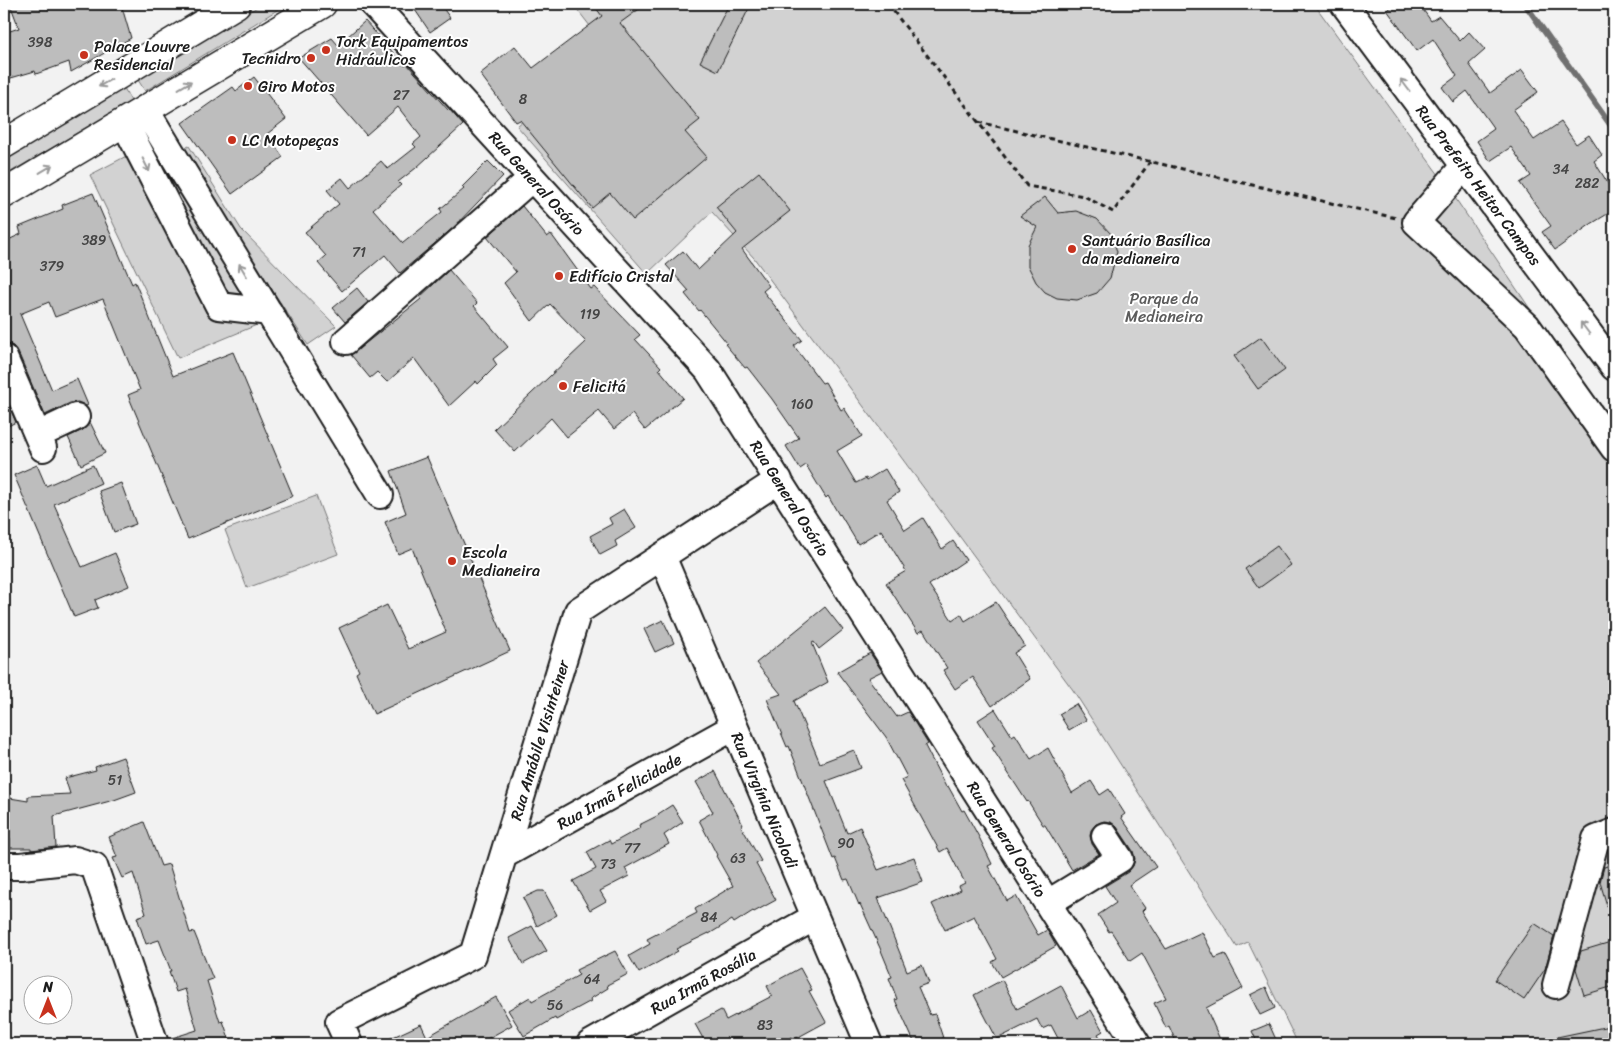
<svg xmlns="http://www.w3.org/2000/svg" width="1618" height="1048" font-family="Sriracha,sans-serif">
<style>
.green{fill:#d2d2d2;stroke:#777}
.lines{fill:none;stroke-linecap:round;stroke-linejoin:round}
.stream{stroke:#707070;stroke-width:6}
.building{fill:#bdbdbd;stroke:#1c1c1c}
.minor-casing{stroke:#1c1c1c;stroke-width:30}
.major-casing{stroke:#1c1c1c;stroke-width:31}
.path{stroke:#1c1c1c;stroke-width:3;stroke-dasharray:5 4;stroke-linecap:butt}
.minor{stroke:#fff;stroke-width:26}
.major{stroke:#fff;stroke-width:28}
.oneway{stroke:#999}
.poi-dot{fill:#c8321e;stroke:#fff;stroke-width:2}
.labels{text-anchor:middle;stroke-width:4;stroke-linejoin:round;paint-order:stroke}
.number-label{font-size:14px;fill:#444}
.poi-label{font-size:16px;fill:#1c1c1c;stroke:#fff;text-anchor:start}
.street-label{font-size:16px;fill:#1c1c1c;stroke:#fff}
.park-label{font-size:16px;fill:#5c5c5c;stroke:#fff}
</style>
<rect width="100%" height="100%" fill="#f2f2f2"/>
<filter id="ink" filterUnits="userSpaceOnUse"><feTurbulence type="fractalNoise" baseFrequency=".02" numOctaves="2"/><feDisplacementMap in="SourceGraphic" scale="10" xChannelSelector="R" yChannelSelector="G"/><feConvolveMatrix kernelMatrix="1 2 1 2 8 2 1 2 1" color-interpolation-filters="sRGB"/></filter>
<g filter="url(#ink)">
<!-- green -->
<path class="green" d="M262,4H287L145,91L138,80Z
M573,4H1314L1447,186L1614,433V1044H1298L1248,942L1237,947L1073,690L754,258L712,212L647,274L517,126L607,48Z
M124,88L131,101L4,176V160Z
M159,139L271,319L178,358L90,175Z
M189,146L241,229L336,326L308,345L181,150Z
M316,496L338,554L247,588L225,530Z"/>
<g class="lines">
<!-- stream -->
<path class="stream" d="M1525,4L1614,130"/>
</g>
<!-- building -->
<path class="building" d="M10,4H121L131,38L71,72L69,62L36,74L35,71L4,80V33L19,28Z
M411,4H440L450,18L430,32Z
M593,4H646L620,23L700,120L685,132L707,157L633,220L610,193L592,208L520,120L516,122L480,74L515,46L533,68L602,16Z
M729,4H751L718,71L700,62Z
M1397,4H1419L1431,21L1439,16L1460,41L1469,32L1485,50L1469,64L1490,93L1522,70L1538,92L1513,110L1534,140L1561,122L1576,144L1589,135L1602,155L1594,161L1614,193V210L1591,224L1555,250L1542,232L1551,226L1520,183L1531,176L1511,147L1490,161L1477,141L1494,129L1467,91L1453,102L1442,87L1457,76L1433,39L1417,51L1387,10Z
M365,21L405,66L407,64L449,111L450,110L463,125L416,168L398,182L401,185L373,209L403,243L442,212L440,209L464,189L462,187L488,161L503,176L453,228L400,273L385,255L342,291L318,263L326,256L305,232L339,204L327,190L342,178L350,188L381,161L388,169L416,147L413,144L421,137L398,107L366,135L299,58L332,38L338,45Z
M254,77L286,119L267,134L283,157L232,194L182,123L233,87L236,91Z
M759,172L790,211L742,249L769,286L763,291L802,340L794,346L822,383L825,382L841,410L844,408L862,436L837,451L856,483L866,478L867,480L885,469L899,492L887,500L905,530L923,518L942,549L953,541L966,560L929,585L952,620L961,614L965,621L996,602L1025,646L1014,653L1030,679L992,706L973,677L955,689L943,670L947,668L923,630L918,633L886,583L906,571L881,530L858,544L840,514L839,515L828,496L826,498L806,465L800,469L786,446L799,438L772,399L747,367L745,368L725,344L727,343L700,310L699,311L685,294L689,291L666,265L683,251L698,270L737,233L716,207Z
M93,193L132,284L135,282L173,376L233,352L293,496L188,539L128,395L140,390L103,299L55,317L49,302L20,314L52,390L77,379L88,405L86,406L78,402L70,403L45,415L18,352L13,346L4,343V242L21,234L19,227L63,209L62,205Z
M1045,197L1058,213L1076,211L1097,219L1112,235L1117,252L1110,278L1097,293L1077,300L1057,298L1045,292L1036,282L1028,266V245L1037,227L1020,216Z
M522,206L547,237L551,234L591,289L594,287L640,335L635,339L661,367L659,369L683,398L645,430L632,414L614,429L599,411L567,437L551,418L515,452L494,429L586,342L550,304L532,321L504,283L516,272L487,237Z
M449,270L477,303L474,306L508,347L493,359L497,365L478,384L476,381L449,406L414,358L387,382L377,372L370,378L351,355L421,299L420,297Z
M357,288L368,302L345,322L333,308Z
M1261,337L1285,370L1258,389L1234,356Z
M4,395L16,422L4,428Z
M90,422L105,453L81,465L68,437L83,430Z
M427,457L510,651L374,714L356,673L359,671L339,628L387,605L408,649L446,632L412,548L398,554L385,522L406,513L391,471Z
M37,465L46,486L93,465L101,483L54,504L82,567L115,553L129,586L95,600L98,608L74,617L14,475Z
M121,483L136,524L114,532L99,491Z
M624,509L636,528L615,541L617,546L600,555L590,536L612,524L609,518Z
M1277,546L1291,565L1259,588L1245,569Z
M825,607L843,630L819,649L814,642L812,643L828,682L794,701L820,763L854,750L861,768L826,781L847,833L860,827L878,870L914,857L923,882L878,898L907,971L922,965L929,983L918,987L930,1015L935,1014L945,1044H915L895,1000L897,999L889,978L892,977L880,948L860,904L859,905L848,879L844,880L835,858L833,859L789,746L787,747L767,699L781,694L756,663Z
M663,620L674,643L655,652L644,629Z
M870,653L882,671L868,678L897,717L908,712L928,744L925,746L946,787L948,786L962,811L964,810L979,837L992,864L988,866L1007,901L1016,896L1038,935L1047,930L1056,946L1001,977L992,962L997,959L974,916L945,930L932,904L961,890L959,886L965,883L947,848L940,852L901,780L907,777L886,737L837,672Z
M1076,704L1086,720L1069,730L1059,714Z
M995,709L1012,736L1015,734L1031,759L1048,748L1072,793L1091,781L1100,795L1109,789L1125,814L1121,817L1156,867L1129,885L1145,908L1142,911L1166,949L1202,932L1215,958L1225,954L1243,988L1206,1008L1222,1044H1177L1169,1026L1166,1028L1154,1003L1166,998L1142,953L1130,961L1111,931L1109,932L1098,915L1116,903L1105,886L1128,872L1133,866L1135,859L1133,851L1117,827L1111,822L1104,821L1096,824L1091,830L1090,836L1092,844L1099,854L1072,870L1045,825H1043L1028,801L1027,802L992,748L995,746L978,720Z
M123,757L136,792L114,800L54,816L56,847L31,850V848H10V838L4,837V797L28,801V796L70,794L65,778L96,770L95,767Z
M715,771L743,825L741,826L761,861L756,864L776,900L754,912L753,911L734,923L732,920L709,934V933L676,949L678,951L639,973L629,956L650,944L647,939L697,913L695,909L733,886L716,856L717,855L699,820L713,812L696,782Z
M672,805L683,822L664,835L669,844L625,868L629,876L600,891L606,901L590,910L573,881L596,869L587,852L609,840L611,844L640,828L639,825L659,815L658,814Z
M144,822L161,866L169,864L190,933L194,932L213,979L207,981L220,1022L223,1021L231,1044H170L169,1039L197,1030L185,989L176,992L169,971H171L159,940L146,944L137,917L146,914L133,873L122,878L113,858L117,857L109,837Z
M1614,864V916H1610L1600,882L1604,867Z
M538,891H544L557,915L537,926L523,898Z
M1534,923L1554,936L1545,969L1524,1000L1495,980Z
M532,926L547,951L523,964L509,938Z
M1614,941V986L1584,995L1576,969L1581,951Z
M615,951L628,974L607,985L608,988L590,999L591,1001L556,1020L555,1018L524,1036L508,1010L530,997L532,1001L579,975L576,970Z
M800,968L812,990L809,991L826,1022L793,1040L792,1037L778,1044H706L695,1024L721,1010L726,1020L772,996L767,986Z
M1002,980L1017,1009L1061,985L1078,1018L1091,1010L1103,1031L1098,1034L1104,1044H1061L1051,1025L1042,1029L1037,1019L997,1039L974,995Z
M1266,987L1275,1008L1260,1015L1250,995Z
M496,997L512,1025L478,1044H378L421,1024L427,1037Z
M1269,1024L1278,1044H1258L1252,1031Z
M1614,1025V1044H1558L1557,1037Z"/>
<g class="lines">
<!-- minor casing -->
<g class="minor-casing">
<path id="minor" d="M373,4L708,370L1137,1044
M1344,4L1614,367
M145,109L380,495
M124,122L219,306L269,312
M1465,165L1416,222L1527,326L1614,448
M346,341L532,178
M4,358L43,448
M38,435L76,417
M662,556L869,1044
M504,855L734,727
M4,866H21L75,860L94,866L155,1044
M1048,903L1120,859L1105,836
M1556,985L1596,839L1614,832
M349,1044L339,1022L473,955L578,611L779,480
M590,1044L815,917"/>
</g>
<!-- major casing -->
<g class="major-casing">
<path id="major" d="M4,144L236,4
M4,194L322,4"/>
</g>
<!-- path -->
<path class="path" d="M888,4L1027,186L1084,196L1113,212L1150,162
M978,122L1396,218"/>
<!-- minor -->
<use href="#minor" class="minor"/>
<!-- major -->
<use href="#major" class="major"/>
</g>
<!-- one-way arrows -->
<defs><path id="oneway-shaft" d="M-6 0H5M1.5-3L5.5 0L1.5 3" fill="none" stroke-width="1.6" stroke-linecap="round" stroke-linejoin="round" transform="scale(1.25)"/></defs>
<g class="oneway">
<use href="#oneway-shaft" transform="translate(105 83) rotate(149)"/>
<use href="#oneway-shaft" transform="translate(185 85) rotate(-31)"/>
<use href="#oneway-shaft" transform="translate(1405 85) rotate(-127)"/>
<use href="#oneway-shaft" transform="translate(146 165) rotate(63)"/>
<use href="#oneway-shaft" transform="translate(46 169) rotate(-31)"/>
<use href="#oneway-shaft" transform="translate(243 270) rotate(-121)"/>
<use href="#oneway-shaft" transform="translate(1585 328) rotate(-127)"/>
</g>
</g>
<!-- markers -->
<g class="poi-dot">
<circle cx="326" cy="50" r="5"/>
<circle cx="84" cy="55" r="5"/>
<circle cx="311" cy="58" r="5"/>
<circle cx="248" cy="86" r="5"/>
<circle cx="232" cy="140" r="5"/>
<circle cx="1072" cy="249" r="5"/>
<circle cx="559" cy="276" r="5"/>
<circle cx="563" cy="386" r="5"/>
<circle cx="452" cy="561" r="5"/>
</g>
<g class="labels">
<!-- number labels -->
<g class="number-label">
<text x="40" y="47">398</text>
<text x="401" y="100">27</text>
<text x="523" y="104">8</text>
<text x="1561" y="174">34</text>
<text x="1587" y="188">282</text>
<text x="94" y="245">389</text>
<text x="359" y="257">71</text>
<text x="52" y="271">379</text>
<text x="590" y="319">119</text>
<text x="802" y="409">160</text>
<text x="115" y="785">51</text>
<text x="846" y="848">90</text>
<text x="632" y="853">77</text>
<text x="738" y="863">63</text>
<text x="608" y="869">73</text>
<text x="709" y="922">84</text>
<text x="592" y="984">64</text>
<text x="555" y="1010">56</text>
<text x="765" y="1030">83</text>
</g>
<!-- poi labels -->
<g class="poi-label">
<text x="336" y="47">Tork Equipamentos<tspan x="336" dy="18">Hidráulicos</tspan></text>
<text x="94" y="52">Palace Louvre<tspan x="94" dy="18">Residencial</tspan></text>
<text x="301" y="64" text-anchor="end">Tecnidro</text>
<text x="258" y="92">Giro Motos</text>
<text x="242" y="146">LC Motopeças</text>
<text x="1082" y="246">Santuário Basílica<tspan x="1082" dy="18">da medianeira</tspan></text>
<text x="569" y="282">Edifício Cristal</text>
<text x="573" y="392">Felicitá</text>
<text x="462" y="558">Escola<tspan x="462" dy="18">Medianeira</tspan></text>
</g>
<!-- street labels -->
<g class="street-label">
<text transform="translate(537 183) rotate(48)" y="6">Rua General Osório</text>
<text transform="translate(1479 185) rotate(53)" y="6">Rua Prefeito Heitor Campos</text>
<text transform="translate(790 498) rotate(58)" y="6">Rua General Osório</text>
<text transform="translate(539 740) rotate(-73)" y="6">Rua Amábile Visinteiner</text>
<text transform="translate(619 791) rotate(-29)" y="6">Rua Irmã Felicidade</text>
<text transform="translate(765 800) rotate(67)" y="6">Rua Virgínia Nicolodi</text>
<text transform="translate(1007 839) rotate(58)" y="6">Rua General Osório</text>
<text transform="translate(703 981) rotate(-29)" y="6">Rua Irmã Rosália</text>
</g>
<!-- park labels -->
<g class="park-label">
<text x="1164" y="304">Parque da<tspan x="1164" dy="18">Medianeira</tspan></text>
</g>
</g>
<!-- margin -->
<rect width="1618" height="1048" fill="none" stroke="#fff" stroke-width="20"/>
<rect x="10" y="10" width="1598" height="1028" fill="none" stroke="#1c1c1c" stroke-width="2" filter="url(#ink)"/>
<!-- north arrow -->
<g transform="translate(48 1000)"><circle r="24" fill="#ffffff" stroke="#a4a4a4"/>
<path d="M0-4L9 19L0 12L-9 19Z" fill="#c8321e"/>
<text y="-8" font-size="14" font-weight="bold" text-anchor="middle" fill="#1c1c1c">N</text>
</g>
</svg>
